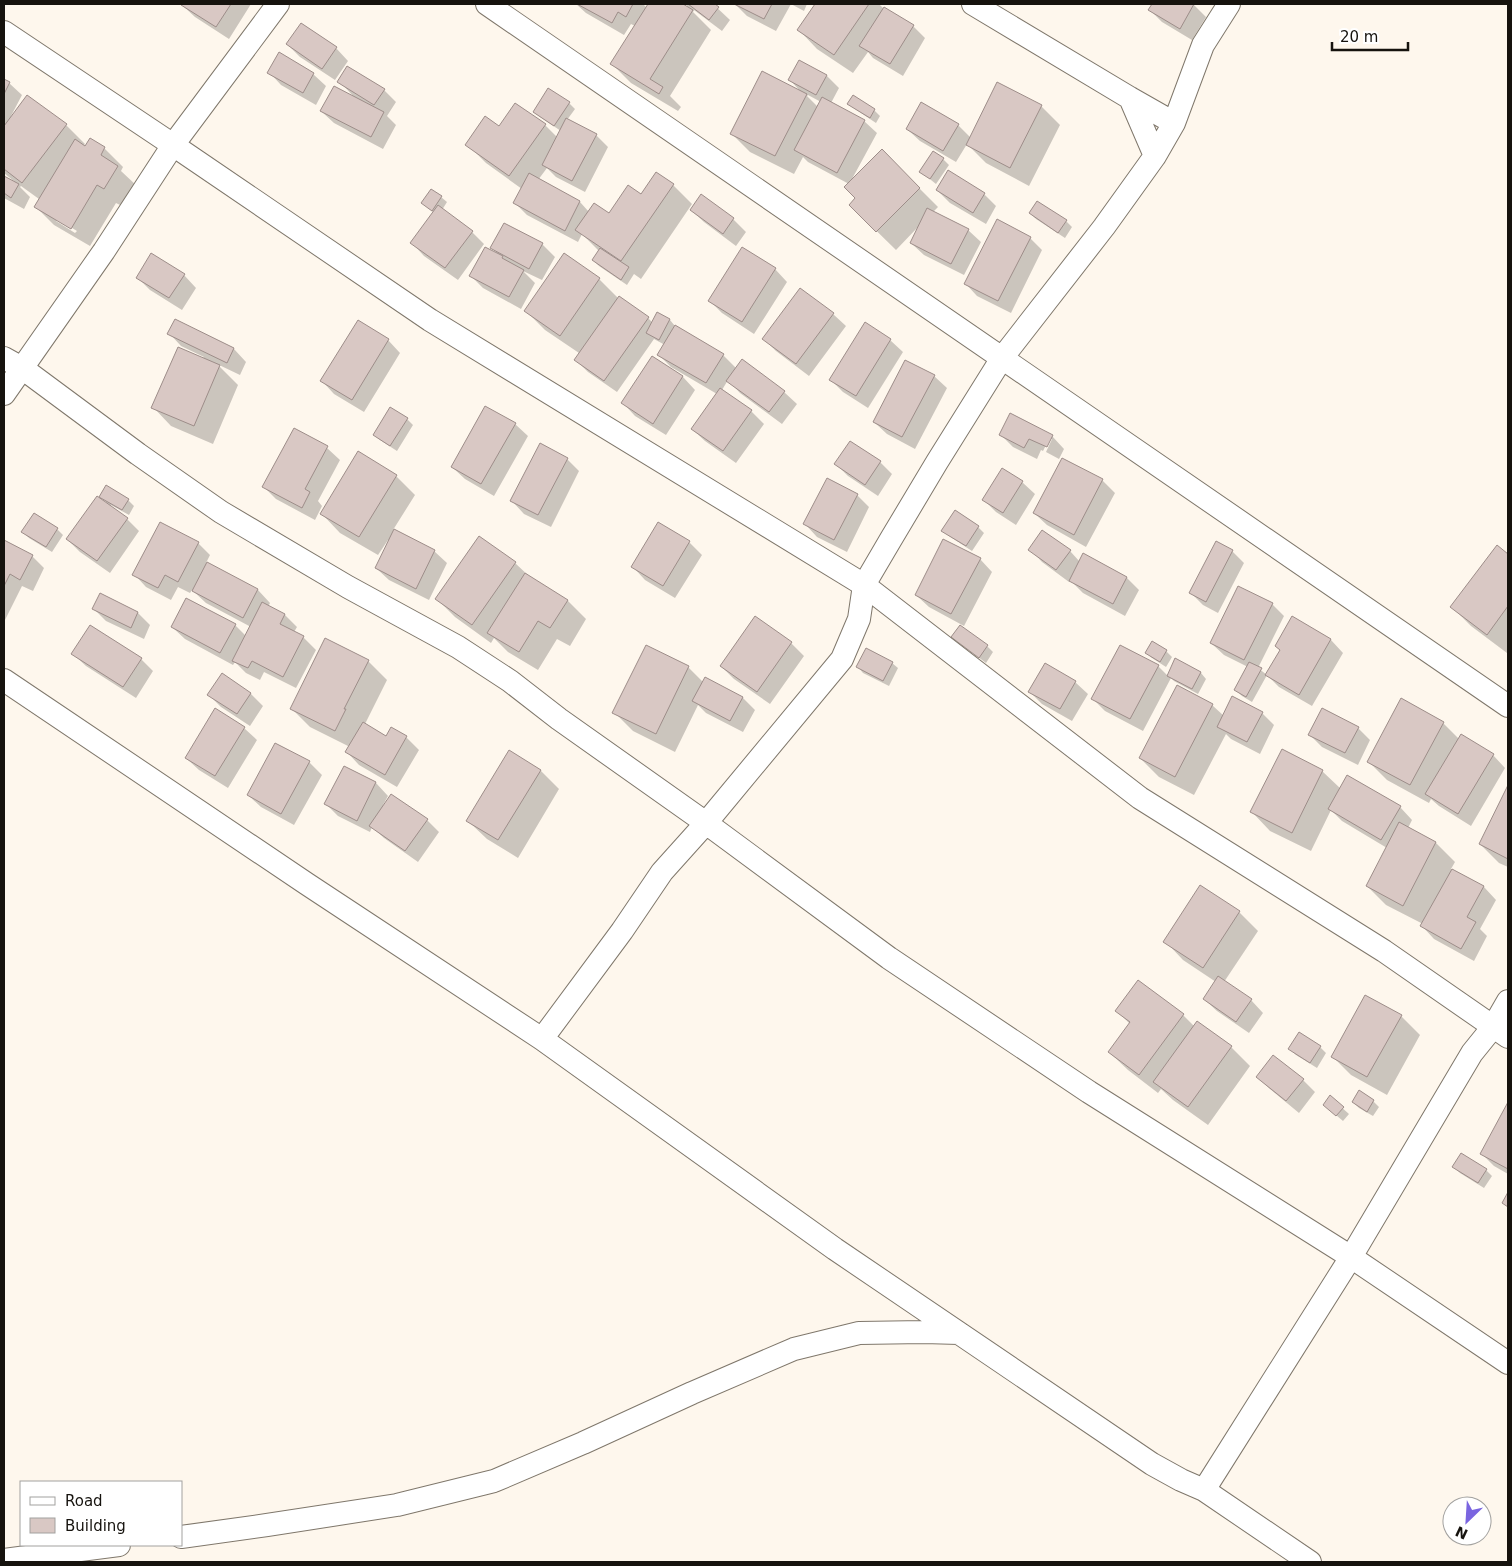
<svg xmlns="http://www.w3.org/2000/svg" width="1512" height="1566" font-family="'DejaVu Sans',sans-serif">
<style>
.shadow{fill:#0003;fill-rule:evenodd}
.building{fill:#d9c8c4;stroke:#9d8d89}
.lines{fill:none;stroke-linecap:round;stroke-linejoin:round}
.street-casing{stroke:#7f776b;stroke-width:24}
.street{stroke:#fff;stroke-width:22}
</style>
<rect width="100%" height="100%" fill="#fef7ed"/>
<!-- shadow -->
<path class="shadow" d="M183,4H251L229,39L195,17L182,5Z
M576,4H644V5L647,8L650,4H681L689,9L686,4H713L730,20L722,31L694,10L693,12L711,30L670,96L681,107L678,111L631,83L612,64L635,26L631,24L624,35L586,13Z
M735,4H807L804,11L791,4L776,31L747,16Z
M816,4H879L884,9L913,26L925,38L903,76L873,58L868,52L853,73L817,49L799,30Z
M1154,4H1193L1206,17L1192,40L1162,22L1150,10Z
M287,44L336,48L348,61L335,80L300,57Z
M269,72L313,74L326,86L316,105L281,85Z
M827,76L839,88L831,103L864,121L877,133L852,179L882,151L938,207L933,212L968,230L981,242L964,275L924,255L911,243L918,227L896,250L850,205L856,198L849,184L808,162L803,157L794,174L750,152L732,134L801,92L790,80ZM808,95L821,102L818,107L807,96Z
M4,80L9,83L22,95L11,116L66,125L85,144L83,146L85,147L90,139L104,148L123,167L121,171L137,186L124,207L116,203L90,246L54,225L35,206L39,199L21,186L20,187L30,197L24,209L4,198V177L14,183L15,182L4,173ZM56,218L77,231L75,233L56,221Z
M339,81L384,90L396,102L387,116L396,125L383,149L334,123L321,111L355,98Z
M998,84L1041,106L1060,125L1029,186L986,163L967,144L956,162L920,141L907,129L958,125L971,138Z
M569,103L575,109L567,120L596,135L608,147L585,192L556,177L547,168L538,180L580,202L589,212L609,215L641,196L657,174L673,185L692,204L641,279L634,274L627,285L599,266L593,260L599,251L582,234L578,242L527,215L514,202L522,189L486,163L467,144L499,128L545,125L557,137L561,131L540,117L534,112Z
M849,103L874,110L880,116L876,123L855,109Z
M943,159L949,165L936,184L921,172Z
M937,190L984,194L996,206L986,224L950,203Z
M701,196L733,219L746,232L736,246L704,222L691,210Z
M441,197L447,202L442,210L472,232L484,244L458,280L424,256L412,243L434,213L423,203Z
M1030,213L1066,221L1072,227L1065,238L1036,219Z
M1030,238L1042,250L1011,313L977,296L965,283Z
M542,244L555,257L542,280L523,271L535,283L521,309L483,288L471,276L498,254L492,248Z
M564,255L599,279L618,298L648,318L653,323L658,314L670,320L675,326L723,355L737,369L784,392L797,404L782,424L740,393L728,380L722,390L751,411L764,424L736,463L705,441L692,429L717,394L671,367L659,355L665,345L654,339L617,392L588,372L575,359L579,353L545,330L526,311Z
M775,269L787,282L754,334L722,313L710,301Z
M184,275L196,288L182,310L150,290L137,277Z
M833,314L846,326L809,376L776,351L764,339Z
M175,321L234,349L246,362L240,375L217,364L238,385L213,444L171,426L153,407L204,357L181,346L169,333Z
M388,340L400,353L364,412L334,394L322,381Z
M890,340L903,352L868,408L843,392L831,380Z
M652,358L683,377L695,390L666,435L635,416L623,403Z
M934,376L947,388L915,449L887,434L874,422Z
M407,419L413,425L397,451L380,440L375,435Z
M515,424L528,436L494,496L465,479L452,467Z
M295,430L327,448L340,460L318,501L322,506L315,520L276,499L264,487Z
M1001,435L1052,436L1064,449L1059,459L1046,452L1052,439H1049L1043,451L1041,450L1037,459L1013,447Z
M567,459L579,471L551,527L524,514L512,501Z
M1063,460L1102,480L1115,493L1086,547L1047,525L1034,513Z
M880,462L892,474L878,496L848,476L836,464Z
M396,476L415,495L393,530L434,551L447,563L429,600L389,580L376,568L389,540H388L378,555L340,533L322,514Z
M1022,482L1035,494L1016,525L996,512L984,500Z
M857,495L869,507L847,552L817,537L805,524Z
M101,497L128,500L134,506L129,515L111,505L110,507L127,519L139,531L110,573L80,552L67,539L107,503Z
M955,512L978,527L984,533L972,551L949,536L943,530Z
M57,529L63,535L52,552L29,538L23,532Z
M4,542L32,556L44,568L33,591L22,586L4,622Z
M689,542L702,555L675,598L645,580L633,567Z
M198,543L210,555L206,563L258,590L270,603L268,607L285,615L297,627L294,632L303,637L316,650L296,688L264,672L260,680L246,673L235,662L233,665L185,639L172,627L235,625L246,636L251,627L206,603L192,590L190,593L178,587L171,600L146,587L134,574Z
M1497,547L1508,556V650L1507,653L1471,626L1452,607Z
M1030,549L1070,551L1080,562L1084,555L1127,578L1139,590L1125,616L1083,593L1070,580L1069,582L1042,562Z
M1232,551L1244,563L1218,613L1203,605L1191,593Z
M980,559L992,572L964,626L929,607L916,595Z
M515,563L530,577L568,601L586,619L570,646L557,639L538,670L508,652L494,638L491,643L455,617L437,599Z
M100,595L138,613L150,625L144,639L106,621L94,609Z
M1272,604L1284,616L1258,668L1267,675L1281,651L1276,646L1293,618L1331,640L1343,653L1312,706L1279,687L1267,675L1252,702L1242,696L1236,690L1248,667L1224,655L1211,643Z
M755,618L791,643L804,656L770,704L734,679L721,666Z
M960,627L987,646L993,652L986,663L952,637Z
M1166,651L1172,657L1166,667L1152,658L1146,652Z
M73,654L141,659L153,671L136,698L86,666Z
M1176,660L1201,673L1206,679L1198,694L1174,681L1171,678L1143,731L1105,711L1093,699L1158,666L1168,676Z
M368,661L387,680L365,724L387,737H406L419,750L397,787L359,765L347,752L350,747L310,727L292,709Z
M892,663L898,668L889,686L863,673L858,667Z
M688,667L703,682L705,678L743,698L755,710L743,732L706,713L698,705L675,752L633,731L614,712Z
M222,675L251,694L263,706L250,726L221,707L209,695Z
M1075,682L1088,694L1072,721L1042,704L1030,692Z
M1212,705L1224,716L1262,713L1274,725L1260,754L1231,739L1226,734L1194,795L1159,777L1140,758Z
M1443,723L1459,739L1493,755L1505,768L1471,826L1439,806L1431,799L1429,803L1387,780L1369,762Z
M244,728L257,740L228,788L199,770L186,758Z
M1358,728L1370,740L1358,765L1322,747L1310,735Z
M276,744L309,762L322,775L294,825L261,807L248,795Z
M1282,751L1322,771L1341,789L1400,807L1412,820L1408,828L1436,843L1455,862L1451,869L1484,887L1496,900L1480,929L1487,936L1474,961L1434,939L1422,926L1423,924L1386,905L1367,886L1387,848L1342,821L1331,810L1311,851L1270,831L1252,812Z
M344,767L376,783L388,796L383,805L427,820L439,832L418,862L384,838L372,827L370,832L338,816L326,804Z
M541,771L559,789L518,858L487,839L468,821Z
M1508,788V867L1499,863L1480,844Z
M1239,912L1258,931L1224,982L1251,1000L1263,1013L1249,1033L1217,1011L1204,999L1216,982L1183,960L1165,941Z
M1366,996L1401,1016L1420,1035L1387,1095L1351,1075L1332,1056Z
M1117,1011L1183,1015L1194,1026L1197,1022L1231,1047L1250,1066L1208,1125L1173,1100L1161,1089L1158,1093L1128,1070L1109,1052L1130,1024Z
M1320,1047L1326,1053L1317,1068L1296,1055L1290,1049Z
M1257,1077L1303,1080L1315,1092L1299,1113L1270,1089Z
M1330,1097L1349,1114L1343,1121L1330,1110Z
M1373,1101L1379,1107L1373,1116L1359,1108L1353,1102Z
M1508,1105V1174L1494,1166L1482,1154Z
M1454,1167L1486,1170L1492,1176L1484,1188L1460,1173Z"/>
<!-- building -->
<path class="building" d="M182,4H231L216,27L181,5Z
M577,4H633L626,17L618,12L612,23Z
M648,4H683L693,10L650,79L663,87L659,94L610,64Z
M688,4H715L719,7L709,20Z
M734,4H772L764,19Z
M815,4H869L834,55L797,30Z
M1152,4H1194L1180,29L1148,10Z
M884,7L914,25L890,64L859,46Z
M301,23L337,47L322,69L286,44Z
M279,52L314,73L303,93L267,73Z
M799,60L827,75L816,95L788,80Z
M347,66L385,89L374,105L337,82Z
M762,71L807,94L775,156L730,134Z
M4,79L10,82L4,94Z
M997,82L1042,105L1010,168L966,145Z
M334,86L384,112L371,137L320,111Z
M548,88L570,102L554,126L533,112Z
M27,95L67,124L22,183L4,169V126Z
M853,95L875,109L870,118L847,104Z
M822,97L865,120L837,173L794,150Z
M921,102L959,124L943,151L906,129Z
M515,103L546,124L509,176L465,145L485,116L499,126Z
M566,118L597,134L572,181L542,165Z
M90,138L105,147L101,155L118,166L104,189L97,185L71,229L34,207L75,139L85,146Z
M882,149L920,188L876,232L849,205L855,198L844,187Z
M933,151L944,158L930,179L919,172Z
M948,170L985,193L973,213L936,190Z
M656,172L674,184L621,261L575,230L594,203L609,213L628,185L641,194Z
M529,173L580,201L565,231L513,203Z
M4,176L19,184L11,198L4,193Z
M431,189L442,196L432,211L421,203Z
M701,194L734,218L723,234L690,210Z
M1037,201L1067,220L1058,233L1029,213Z
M438,205L473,231L445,268L410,243Z
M927,208L969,229L951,264L910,243Z
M997,219L1031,237L998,301L964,284Z
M504,223L543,243L529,269L490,248Z
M485,247L503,256L502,258L524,270L509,297L469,276Z
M742,247L776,268L742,322L708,301Z
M600,248L629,267L621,280L592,260Z
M151,253L185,274L169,298L136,278Z
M564,253L600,278L560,336L524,311Z
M800,288L834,313L796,364L762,339Z
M619,296L649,317L604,381L574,360Z
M657,312L670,319L659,340L646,333Z
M175,319L234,348L227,363L167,334Z
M358,320L389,339L352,400L320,381Z
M865,322L891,339L856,396L829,380Z
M675,325L724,354L706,383L657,355Z
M178,347L220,365L194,426L151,408Z
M652,356L683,376L653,424L621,403Z
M742,359L785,391L769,412L726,381Z
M905,360L935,375L902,437L873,422Z
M720,388L752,410L723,451L691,429Z
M485,406L516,423L481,484L451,467Z
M390,407L408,418L390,446L373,435Z
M1010,413L1053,435L1047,447L1029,439L1024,448L999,435Z
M294,428L328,446L305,489L310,492L302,508L262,487Z
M850,441L881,461L865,485L834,464Z
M540,443L568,458L538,515L510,501Z
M358,451L397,475L359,537L320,514Z
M1062,458L1103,479L1074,535L1033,513Z
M1002,468L1023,481L1003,513L982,500Z
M827,478L858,494L834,540L803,524Z
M106,485L129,499L122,510L99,497Z
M97,496L128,518L97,561L66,539Z
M955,510L979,526L966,546L941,531Z
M34,513L58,528L46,547L21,532Z
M160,522L199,542L178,582L165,575L158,588L132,575Z
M658,522L690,541L663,586L631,567Z
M394,529L435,550L416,589L375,568Z
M1042,530L1071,550L1056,570L1028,550Z
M479,536L516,562L472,625L435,599Z
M943,539L981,558L951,614L915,595Z
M4,540L33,555L20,580L10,574L4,586Z
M1216,541L1233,550L1206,602L1189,593Z
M1497,545L1508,554V606L1487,635L1450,607Z
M1083,553L1127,577L1113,604L1069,581Z
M207,562L258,589L243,618L192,591Z
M525,573L568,600L550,628L538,621L519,652L487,633Z
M1238,586L1273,603L1244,660L1210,643Z
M100,593L138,612L131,628L92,609Z
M186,598L236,624L220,653L171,627Z
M262,602L285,614L280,624L304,636L283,677L252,661L248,668L232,661Z
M755,616L792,642L757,692L720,666Z
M1292,616L1331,639L1299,695L1265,675L1280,650L1275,646Z
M90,625L142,658L123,687L71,654Z
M960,625L988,645L979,658L951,637Z
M325,638L369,660L344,709H346L335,731L290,709Z
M1152,641L1167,650L1160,662L1145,653Z
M646,645L689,666L656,734L612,713Z
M1120,645L1159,665L1130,719L1091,699Z
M866,648L893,662L883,681L856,667Z
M1175,658L1201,672L1192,689L1167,676Z
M1249,662L1262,668L1246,697L1234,690Z
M1045,663L1076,681L1060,709L1028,692Z
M222,673L251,693L237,714L207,695Z
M705,677L743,697L730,721L692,701Z
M1177,685L1213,704L1175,777L1139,758Z
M1232,696L1263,712L1247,742L1217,727Z
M1401,698L1444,722L1410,785L1367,762Z
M215,708L245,727L215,776L185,758Z
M1322,708L1359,727L1345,753L1308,735Z
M363,722L386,736L391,727L407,736L385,775L345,752Z
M1461,734L1494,754L1458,814L1425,794Z
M275,743L310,761L281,814L247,795Z
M1282,749L1323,770L1292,833L1250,812Z
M509,750L541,770L498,840L466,821Z
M344,766L376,782L357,821L324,804Z
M1347,775L1401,806L1381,840L1328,809Z
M1508,785V859L1479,844Z
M391,794L428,819L405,851L369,826Z
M1399,822L1436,842L1403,906L1366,886Z
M1452,869L1484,886L1467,917L1476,922L1461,949L1420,926Z
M1200,885L1240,911L1203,968L1163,942Z
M1218,976L1252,999L1236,1022L1203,999Z
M1138,980L1184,1014L1139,1075L1108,1052L1130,1022L1115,1011Z
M1365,995L1402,1015L1367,1077L1331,1057Z
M1197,1021L1232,1046L1188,1107L1153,1082Z
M1299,1032L1321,1046L1310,1063L1288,1049Z
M1273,1055L1304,1079L1286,1101L1256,1077Z
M1359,1090L1374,1100L1367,1112L1352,1102Z
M1330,1095L1344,1107L1336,1116L1323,1105Z
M1508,1102V1169L1480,1154Z
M1461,1153L1487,1169L1478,1183L1452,1167Z
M1508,1192V1207L1502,1203Z"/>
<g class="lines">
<!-- street casing -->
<g class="street-casing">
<path id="street" d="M487,4L1508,706
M973,4L1130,98L1174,123
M1229,4L1203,45L1174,123L1155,156L1104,227L1002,358L937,462L891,539L864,585L859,619L842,659L706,823L662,872L622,931L542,1039L835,1249L1152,1464L1181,1480L1204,1490L1351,1257L1472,1053L1493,1027L1508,1001
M4,32L173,145L278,4
M1130,98L1155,156
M4,358L22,368L138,454L221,512L348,587L458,647L510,681L559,719L706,823L889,958L1089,1092L1351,1257L1508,1363
M4,394L104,251L173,145L430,320L864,585L1140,798L1384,951L1508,1037
M4,680L307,884L542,1039
M1204,1490L1310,1562
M181,1537L267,1525L397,1505L494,1481L583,1443L692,1393L794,1349L859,1333L924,1332L959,1333
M4,1560L119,1545"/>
</g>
<!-- street -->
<use href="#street" class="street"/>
</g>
<!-- border -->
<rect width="1512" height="1566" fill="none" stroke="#16130e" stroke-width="10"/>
<!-- legend -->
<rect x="20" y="1481" width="162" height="65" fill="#ffffff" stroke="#a2a19f"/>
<rect x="30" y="1497" width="25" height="8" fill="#ffffff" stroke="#a2a19f"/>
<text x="65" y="1506" font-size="15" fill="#16130e">Road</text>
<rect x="30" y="1518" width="25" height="15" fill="#d9c8c4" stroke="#a2a19f"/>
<text x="65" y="1531" font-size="15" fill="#16130e">Building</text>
<!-- north arrow -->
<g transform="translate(1467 1521) rotate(205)"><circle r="24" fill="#ffffff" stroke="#a2a19f"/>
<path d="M0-4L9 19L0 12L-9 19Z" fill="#7a65e0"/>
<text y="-8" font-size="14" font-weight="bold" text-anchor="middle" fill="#16130e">N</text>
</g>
<!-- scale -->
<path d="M1332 42v8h76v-8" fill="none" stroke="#16130e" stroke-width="2.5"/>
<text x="1340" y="42" font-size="15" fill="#16130e" stroke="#ffffff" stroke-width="4" paint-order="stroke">20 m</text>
</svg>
